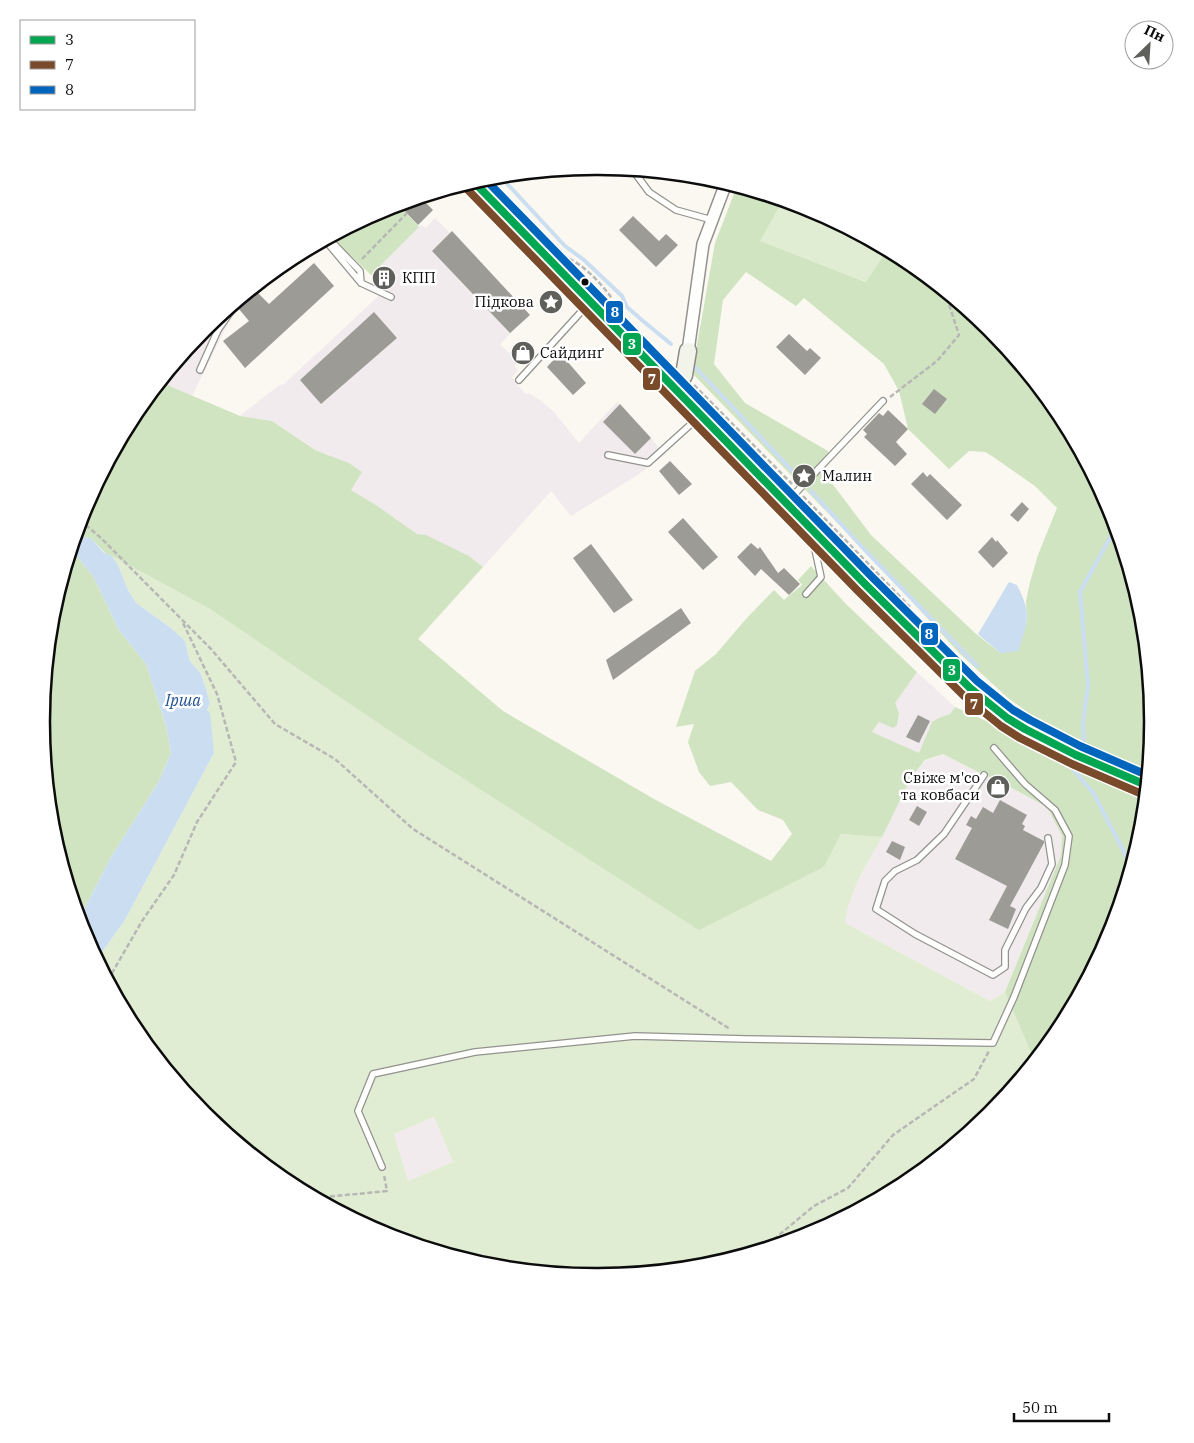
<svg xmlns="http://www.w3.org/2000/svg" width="1194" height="1443" font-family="'IBM Plex Serif',serif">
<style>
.industrial{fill:#f1ebed}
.green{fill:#e0edd3;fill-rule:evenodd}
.forest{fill:#d0e4c1;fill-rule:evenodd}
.water{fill:#cbddf0}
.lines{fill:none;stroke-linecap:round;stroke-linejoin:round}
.stream{stroke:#cbddf0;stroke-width:4}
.building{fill:#9d9b96}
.lane-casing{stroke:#93928f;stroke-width:8}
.street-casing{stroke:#93928f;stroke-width:14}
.secondary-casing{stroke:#8a8985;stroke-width:19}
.path{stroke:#b7b7b5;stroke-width:2.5;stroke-dasharray:5 2.5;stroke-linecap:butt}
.lane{stroke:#fefefd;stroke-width:5.5}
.street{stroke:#fefefd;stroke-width:11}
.secondary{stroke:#f3f4e9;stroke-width:16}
.bus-1-casing{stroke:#fff;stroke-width:11}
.bus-2-casing{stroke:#fff;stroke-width:11}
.bus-3-casing{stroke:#fff;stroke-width:11}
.bus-1{stroke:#00a651;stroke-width:8}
.bus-2{stroke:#7a4b2a;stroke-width:8}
.bus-3{stroke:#0065bd;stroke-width:8}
.bus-dot{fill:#0c0c0c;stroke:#fff;stroke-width:2}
.labels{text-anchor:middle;stroke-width:5;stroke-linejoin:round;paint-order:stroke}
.poi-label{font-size:15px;fill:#0c0c0c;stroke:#fff;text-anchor:start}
.water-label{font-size:16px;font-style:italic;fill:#225191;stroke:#fff}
.rim{fill:none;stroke:#0c0c0c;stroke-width:2.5}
.line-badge{stroke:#fff;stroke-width:2}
.badge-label{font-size:14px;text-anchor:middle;font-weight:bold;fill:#fff}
</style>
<rect width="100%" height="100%" fill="#faf8f0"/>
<!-- industrial -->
<path class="industrial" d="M435,218L450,233L443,240L521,323L500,344L518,362L514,366L518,370L512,377L520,388L526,394L529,393L540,400L554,412L579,443L617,402L652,439L664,455L639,474L571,516L551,491L483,567L469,556L426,536L417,534L376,505L351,490L330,455L315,450L272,421L240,416L278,386L284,384L385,290L371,275L421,225L426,228Z
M251,290L234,311L192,396L160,382L204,328Z
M917,672L955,707L923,755L872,732Z
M943,754L984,775L993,778L1047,807L1062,836L1061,855L1005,992L990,1001L845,923L846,908L852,893L911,778L925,761Z
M434,1117L453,1162L408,1181L394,1134Z"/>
<!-- green -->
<path class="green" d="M783,200L810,208L887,250L867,282L759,241Z
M112,556L210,609L397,736L699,929L824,867L841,834L882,837C867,864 849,891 845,923L990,1001L1005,992L1034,1060L990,1115L906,1184L809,1235L705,1267L597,1277L488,1267L384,1235L288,1183L204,1114L135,1030L97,959L125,920L214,753L207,711L210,703L207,692L201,674L190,661L185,641L171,628L136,603L128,590L118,565ZM434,1117L453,1162L408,1181L394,1134Z"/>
<!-- forest -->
<path class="forest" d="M737,186L783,200L760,241L866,282L887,250L906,260L990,329L1059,413L1111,509L1142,613L1153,722L1148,772L1096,752L1034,717L1008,698L959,653L883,570L692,373L715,243ZM746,272L796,306L804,298L884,364L899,391L908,429L949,469L969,451L985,452L992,456L1035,486L1057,508L1038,555L1030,582L1026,601L1027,622L1000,653L975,633L871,535L825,474L828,451L745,403L714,364L723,300Z
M398,204L419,227L371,275L338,243L337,233L385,208Z
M160,382L240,416L272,421L315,450L349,463L362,472L351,490L376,505L417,534L426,535L469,556L483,567L418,639L503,711L654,799L771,861L792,834L783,820L758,810L731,782L710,786L699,772L688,742L694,724L676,727L695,671L716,654L746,619L774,590L784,600L802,585L798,580L811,566L845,603L917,672L895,703L899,713L897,725L893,728L879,722L872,732L919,753L932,722L939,718L950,714L955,707L1013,733L1145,797L1142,830L1110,934L1059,1030L1034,1060L1005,992L1061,855L1062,836L1047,807L993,778L984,775L943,754L925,760L911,778L882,837L841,834L824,867L699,930L397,736L210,609L112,556L106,554L91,538L81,537L77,532L84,509L135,413Z
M71,549L93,576L119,630L146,664L166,726L171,753L158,783L111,857L79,919L52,830L41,721L52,613Z"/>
<!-- water -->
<path class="water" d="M77,532L81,537L91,538L104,553L112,556L118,565L128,590L136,603L171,628L185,641L190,661L201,674L207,692L210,703L207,710L210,713L214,753L125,920L97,959L83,934L79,919L111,857L158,783L171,753L166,726L146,664L119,630L93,576L71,549Z
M1009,582L1017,585C1032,614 1028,621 1018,651L1000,653L978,634Z"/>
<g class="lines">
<!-- stream -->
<path class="stream" d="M499,175L565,246L584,260L622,296L627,307L643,321L671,344
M693,365L797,476
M811,491L862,547L977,666
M1084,745L1083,722L1088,686L1080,592L1116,527
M1072,768L1094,794L1131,866"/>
</g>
<!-- building -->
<path class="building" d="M420,197L433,210L418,225L398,204Z
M633,216L659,241L666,234L678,245L656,267L619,230Z
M452,231L530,315L510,333L432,251Z
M314,263L334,286L245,368L223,341L249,321L239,309L256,291L269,304Z
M382,268L394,281L387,289L375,276Z
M374,312L397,338L321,404L300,380Z
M789,334L807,351L810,348L821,358L805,375L776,347Z
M526,341L534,350L520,364L512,356Z
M560,353L586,383L573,395L547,367Z
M934,389L947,399L935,414L922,404Z
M620,404L651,438L635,454L603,422Z
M888,410L908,429L896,442L907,454L895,466L864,437L867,434L863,430L879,413L883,416Z
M670,461L692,484L679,495L659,471Z
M923,472L927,477L930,474L962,505L947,520L911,484Z
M1022,502L1029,509L1018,522L1010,515Z
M683,518L718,557L703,570L668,532Z
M992,537L996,542L997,540L1008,553L993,568L978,552Z
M751,543L758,549L760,547L778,573L784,568L800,584L789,595L761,569L755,576L737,557Z
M591,544L633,600L614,613L573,558Z
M681,608L691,623L613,680L606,660Z
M918,715L930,721L919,743L906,737Z
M993,778L1008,786L1003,796L988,788Z
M1000,800L1027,815L1022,824L1025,826L1023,830L1044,841V843L1010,906L1016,909L1008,929L989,920L1007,886L955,859L972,828L966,825L971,816L976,819L983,807L993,813Z
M917,806L927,812L919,826L909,820Z
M892,841L905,847L900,860L886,852Z"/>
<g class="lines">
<!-- lane casing -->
<g class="lane-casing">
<path id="lane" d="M632,169L649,192L676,210L712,220
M325,240L361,283L391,297
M326,242L331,241L360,271L361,283
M200,370L218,330L239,300
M519,380L590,302
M608,455L648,463L700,416
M787,502L883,401
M806,594L821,577L812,536
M984,775L944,834L917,860L895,871L885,881L876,909L915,934L993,975L1005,967V950L1026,908L1041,888L1052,864L1048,838
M382,1167L358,1111L373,1074L475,1052L635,1036L746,1039L993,1043L1014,997L1065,865L1069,836L1055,810L1025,784L994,748"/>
</g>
<!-- street casing -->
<g class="street-casing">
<path id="street" d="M688,351L703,244L726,183"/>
</g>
<!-- secondary casing -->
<g class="secondary-casing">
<path id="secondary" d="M473,181L865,584L970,688L1007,718L1025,729L1076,755L1146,785
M677,389L684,375L688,351"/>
</g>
<!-- path -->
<path class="path" d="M362,259L407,213
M569,259C588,267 610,293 620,311
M694,385L792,484
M890,397L937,361L959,335L945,292
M803,496L910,607
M80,520L101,538L211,649L275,724L335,759L413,829L730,1029
M1140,640L1146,648
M108,980L142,921L174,875L197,822L236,762L217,694L183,623
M315,1198L387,1191L384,1175
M762,1249L814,1206L848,1188L893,1135L974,1079L989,1051"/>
<!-- lane -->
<use href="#lane" class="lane"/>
<!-- street -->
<use href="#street" class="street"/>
<!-- secondary -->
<use href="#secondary" class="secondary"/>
<!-- bus-1 casing -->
<g class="bus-1-casing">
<path id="bus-1" d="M473,181L865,584L970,688L1007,718L1025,729L1076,755L1146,785"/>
</g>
<!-- bus-2 casing -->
<g class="bus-2-casing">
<path id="bus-2" d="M466,188L858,591L964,696L1001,726L1020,738L1072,764L1142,794"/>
</g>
<!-- bus-3 casing -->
<g class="bus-3-casing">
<path id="bus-3" d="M484,178L872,577L977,681L1013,710L1030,720L1080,746L1147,775"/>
</g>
<!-- bus-1 -->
<use href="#bus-1" class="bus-1"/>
<!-- bus-2 -->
<use href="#bus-2" class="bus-2"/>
<!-- bus-3 -->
<use href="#bus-3" class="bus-3"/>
</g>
<!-- icons -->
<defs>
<g id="building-disc" transform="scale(1.25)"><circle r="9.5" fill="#5f5f5c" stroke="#fff"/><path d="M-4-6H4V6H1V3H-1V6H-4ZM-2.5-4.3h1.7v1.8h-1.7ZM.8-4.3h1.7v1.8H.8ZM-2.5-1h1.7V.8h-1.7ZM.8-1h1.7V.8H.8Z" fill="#fff"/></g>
<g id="sight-disc" transform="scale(1.25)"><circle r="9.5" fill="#5f5f5c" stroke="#fff"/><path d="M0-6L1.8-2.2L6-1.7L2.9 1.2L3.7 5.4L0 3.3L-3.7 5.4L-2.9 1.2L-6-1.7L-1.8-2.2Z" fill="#fff"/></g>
<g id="shop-disc" transform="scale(1.25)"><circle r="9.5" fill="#5f5f5c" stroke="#fff"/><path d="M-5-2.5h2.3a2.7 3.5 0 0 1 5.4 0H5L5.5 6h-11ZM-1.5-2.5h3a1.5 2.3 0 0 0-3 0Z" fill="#fff"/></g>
</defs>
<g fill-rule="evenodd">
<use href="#building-disc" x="384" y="278"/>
<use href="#sight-disc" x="551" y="302"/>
<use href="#shop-disc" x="523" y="353"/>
<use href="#sight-disc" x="804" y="476"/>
<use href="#shop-disc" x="998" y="787"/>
</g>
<!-- markers -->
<circle class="bus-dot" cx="585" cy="282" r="4.5"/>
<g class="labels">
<!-- poi labels -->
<g class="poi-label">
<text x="402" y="283">КПП</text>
<text x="534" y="307" text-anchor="end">Підкова</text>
<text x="540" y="358">Сайдинґ</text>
<text x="822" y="481">Малин</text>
<text x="980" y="783" text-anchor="end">Свіже м'со<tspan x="980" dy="17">та ковбаси</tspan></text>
</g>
<!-- water labels -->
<g class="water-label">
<text x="183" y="706">Ірша</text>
</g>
</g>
<!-- crop -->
<path d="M0 0H1194V1443H0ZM596 175H598A546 546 0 0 1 1144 721V722A546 546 0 0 1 598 1268H596A546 546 0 0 1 50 722V721A546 546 0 0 1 596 175Z" fill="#fff" fill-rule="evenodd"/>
<path class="rim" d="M596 175H598A546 546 0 0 1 1144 721V722A546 546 0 0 1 598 1268H596A546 546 0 0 1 50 722V721A546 546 0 0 1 596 175Z"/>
<g class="line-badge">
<rect x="605" y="300" width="19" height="24" rx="5" fill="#0065bd"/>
<rect x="622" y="332" width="20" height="24" rx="5" fill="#00a651"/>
<rect x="642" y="367" width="19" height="24" rx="5" fill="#7a4b2a"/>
<rect x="920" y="622" width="19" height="24" rx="5" fill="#0065bd"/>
<rect x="942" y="658" width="19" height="24" rx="5" fill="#00a651"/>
<rect x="964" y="692" width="20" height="24" rx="5" fill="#7a4b2a"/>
</g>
<g class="badge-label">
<text x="615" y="317">8</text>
<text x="632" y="349">3</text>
<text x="652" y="384">7</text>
<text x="929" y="639">8</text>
<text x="952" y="675">3</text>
<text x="974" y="709">7</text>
</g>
<!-- legend -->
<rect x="20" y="20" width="175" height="90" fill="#ffffff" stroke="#9e9e9e"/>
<rect x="30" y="36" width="25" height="8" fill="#00a651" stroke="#9e9e9e"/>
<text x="65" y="45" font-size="15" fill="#0c0c0c">3</text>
<rect x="30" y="61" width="25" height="8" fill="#7a4b2a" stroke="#9e9e9e"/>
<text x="65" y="70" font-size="15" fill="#0c0c0c">7</text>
<rect x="30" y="86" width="25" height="8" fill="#0065bd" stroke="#9e9e9e"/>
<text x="65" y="95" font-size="15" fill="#0c0c0c">8</text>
<!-- north arrow -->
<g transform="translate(1149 45) rotate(25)"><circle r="24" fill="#ffffff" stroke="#9e9e9e"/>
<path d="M0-4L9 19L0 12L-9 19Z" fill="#5f5f5c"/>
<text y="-8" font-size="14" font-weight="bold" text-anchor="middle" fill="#0c0c0c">Пн</text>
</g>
<!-- scale -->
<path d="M1014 1413v8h95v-8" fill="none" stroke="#0c0c0c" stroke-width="2.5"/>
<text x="1022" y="1413" font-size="15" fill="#0c0c0c" stroke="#ffffff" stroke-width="4" paint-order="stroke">50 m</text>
</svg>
